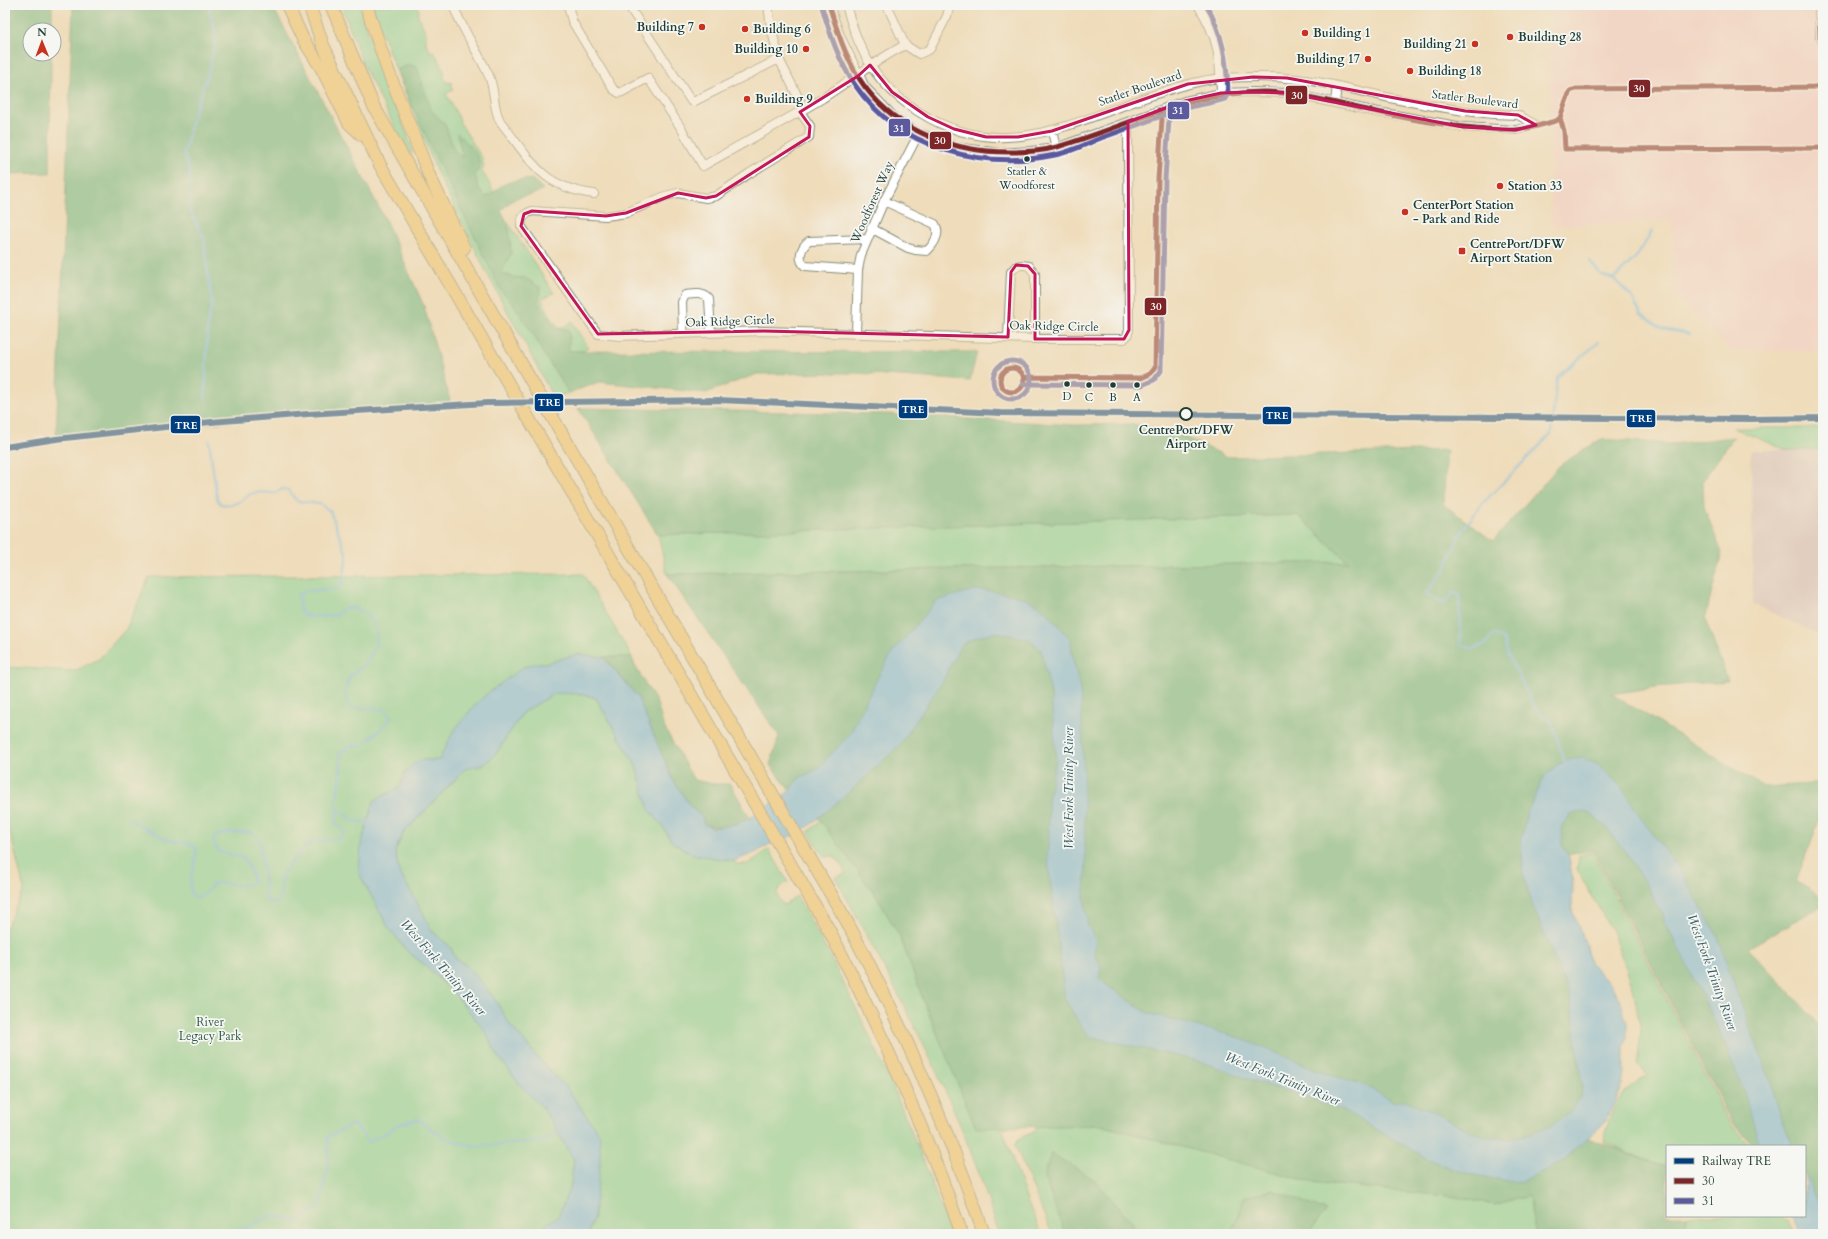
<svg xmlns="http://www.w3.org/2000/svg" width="1828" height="1239" font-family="Cardo,serif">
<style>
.built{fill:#f7cfd2}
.industrial{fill:#d2bdc6}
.green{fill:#7ad49b;stroke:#4c8868}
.forest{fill:#63b683;stroke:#417a5c}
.water{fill:#6fbae8;stroke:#477c8e}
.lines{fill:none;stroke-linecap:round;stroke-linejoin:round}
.stream{stroke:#6fbae8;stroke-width:2.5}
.minor-casing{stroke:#878c77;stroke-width:10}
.highway-casing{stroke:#878c77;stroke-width:14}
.minor{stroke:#fff;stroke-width:8}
.highway{stroke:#f1c36a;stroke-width:12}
.bus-1-casing{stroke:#f6f6f2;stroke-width:8}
.bus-2-casing{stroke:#f6f6f2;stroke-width:8}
.bus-1{stroke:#7d2527;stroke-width:5}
.bus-2{stroke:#5c599d;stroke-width:5}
.rail-1-casing{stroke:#f6f6f2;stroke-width:9}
.rail-1{stroke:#003e7e;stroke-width:6}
.marked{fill:none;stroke:#c2185b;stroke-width:3;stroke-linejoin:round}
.poi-dot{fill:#c8321e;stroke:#f6f6f2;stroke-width:1.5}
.bus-dot{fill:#1f3d34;stroke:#f6f6f2;stroke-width:1.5}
.stop-dot{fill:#f6f6f2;stroke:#1f3d34;stroke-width:2}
.labels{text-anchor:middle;stroke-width:3.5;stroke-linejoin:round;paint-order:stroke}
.bus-label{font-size:11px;fill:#1f3d34;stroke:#f6f6f2}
.poi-label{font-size:12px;font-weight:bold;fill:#1f3d34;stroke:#f6f6f2;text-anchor:start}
.street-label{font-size:12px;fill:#1f3d34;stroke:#f6f6f2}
.stop-label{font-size:12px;font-weight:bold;fill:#1f3d34;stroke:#f6f6f2}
.park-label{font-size:12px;fill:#315b49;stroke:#f6f6f2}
.water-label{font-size:13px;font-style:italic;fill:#335c61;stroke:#f6f6f2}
.line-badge{stroke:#f6f6f2;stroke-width:1.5}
.badge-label{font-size:11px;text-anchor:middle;font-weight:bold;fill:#fff}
</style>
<rect width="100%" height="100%" fill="#f6f6f2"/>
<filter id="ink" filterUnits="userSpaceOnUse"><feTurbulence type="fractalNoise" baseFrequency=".025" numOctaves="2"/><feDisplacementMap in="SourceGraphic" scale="8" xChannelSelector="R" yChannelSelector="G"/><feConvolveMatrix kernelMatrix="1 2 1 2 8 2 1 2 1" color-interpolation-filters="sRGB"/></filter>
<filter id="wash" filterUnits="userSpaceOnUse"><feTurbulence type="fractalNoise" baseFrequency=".012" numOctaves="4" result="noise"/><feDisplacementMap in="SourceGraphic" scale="16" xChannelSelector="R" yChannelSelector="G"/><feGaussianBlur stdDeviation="0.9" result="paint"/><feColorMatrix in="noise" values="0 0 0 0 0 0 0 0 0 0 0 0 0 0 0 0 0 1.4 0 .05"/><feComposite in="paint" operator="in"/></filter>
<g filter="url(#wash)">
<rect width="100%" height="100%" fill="#efdcba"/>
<!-- built -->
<path class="built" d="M1550,5H1823V352L1730,350L1674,295L1671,221L1551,226Z"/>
<!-- industrial -->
<path class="industrial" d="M1823,449V636L1753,604L1751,450Z"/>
<!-- green -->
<path class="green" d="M341,5H359L381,68L412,147V154L407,151L364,67Z
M372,5H417L419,12L417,13L426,33V43L431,52L434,51L445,73L443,75L447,83L451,82L453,90L446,94L460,120L459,121L482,158L484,167L481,170L491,186L498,207L554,293L541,299L559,329L572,322L588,347L583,351H542L569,393L553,397L487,273L437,172L390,55Z
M1733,428H1823V449L1787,450Z
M1298,515L1348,562L667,574L658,535Z
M583,574L632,657H597L578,654L547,663H538L439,760H424L405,772L400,787L374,801L359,873L388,927L407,951L426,966L450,989L484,1029L498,1056L520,1085L543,1107L574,1160L571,1185L558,1218L548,1222L541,1231L535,1234H5V930L24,890L10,832L5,827V667L74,671L99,659L126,629L149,577Z
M556,693L581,694L596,698L636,766L649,810L662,825L672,842L692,854L734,861L736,864H748L769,849L788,882C777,888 772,894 784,905L797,896C858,1004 910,1117 950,1234H588L594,1216L566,1087L546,1067L510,1025L494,998L468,967L455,958L451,948L431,930L420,907L399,872L395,851L404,833L465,769L483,765L495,755L523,712Z
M821,821L877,897L900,937L924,1002L976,1127H1002L1027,1201L1042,1234H999C992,1213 986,1192 978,1171C941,1069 887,973 835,877L845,874L842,865L834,856L824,857L808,832Z
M1592,852L1730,1124L1750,1146H1667V1166L1643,1159L1604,1142C1610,1110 1619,1091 1648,1075L1637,1066L1641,1032L1633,987L1612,931L1577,870L1579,856Z
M1101,1125L1311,1182L1456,1197L1494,1205L1528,1196L1536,1234H1052L1015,1145L1019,1138L1034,1132L1037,1126Z
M1687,1216H1778L1789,1221L1796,1234H1674L1686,1224Z"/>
<!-- forest -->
<path class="forest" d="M5,5H52V30H30V54H51L50,173L5,174Z
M73,5H272L385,219L424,306L451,404L308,414L56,439Z
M409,65L417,67L431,110L445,124L454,150L463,158L457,133C467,143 481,154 480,169L475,174L478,187L485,197C492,195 495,190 501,186C510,180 521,180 532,179L543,189C535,195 529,195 520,197C512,199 507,205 501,211L509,229L511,254L501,273L513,277L525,278L540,287V294L538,302L556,329H568C571,340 568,341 569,351L977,352L970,381L856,373L757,374L706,393L599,382L569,393L542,351L534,335L514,305L500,289L438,162L403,85L398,69Z
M578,408L888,414L1075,425L1134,424L1181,435L1228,457L1447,450L1443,504L1493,541L1560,465L1601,439L1673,444L1734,437L1703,480L1704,507L1722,553L1705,619L1728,681L1656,687L1612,694L1764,787L1823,783V811L1796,881L1823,898V905L1748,948L1823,1028V1234L1805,1203V1146H1754L1732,1123L1593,850L1536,861L1596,986L1585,1137L1643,1159L1667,1166V1216H1687L1686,1224L1674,1234H1588L1575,1232L1574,1234H1536L1528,1196L1494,1205L1456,1197L1311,1182L1101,1125L976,1128L924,1002L900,937L877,897L815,813L803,806L770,765L779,736L667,574L1348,562L1298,515L658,535Z
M604,657H632L635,666L657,703L663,725L694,780L714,784H730L750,818C736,824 720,830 704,824L702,817L691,807L673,780L637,696Z
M1051,1153L1095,1180L1132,1222L1140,1234H1065L1044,1177Z
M1273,1190L1326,1211L1308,1234H1238L1233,1228L1244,1197Z"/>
<!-- water -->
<path class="water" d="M973,590C994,591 1029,595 1044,610C1054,619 1062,630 1071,640C1071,661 1080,680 1081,700C1084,759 1084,819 1086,878L1084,895L1088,926L1096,940L1094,953L1101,967L1099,978L1105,984L1148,1013L1237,1037L1330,1075L1362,1084L1395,1102L1404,1100L1427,1109L1469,1131L1486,1136L1507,1139L1532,1134L1550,1126L1572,1110L1581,1098L1582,1087L1571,999L1532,904L1523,874L1521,838L1527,813L1544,777L1558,764L1572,759L1583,758L1600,766L1622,788L1643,821L1680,870L1718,937L1738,996L1771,1082L1779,1112L1793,1146H1760L1743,1089L1721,1034L1650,891L1630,859L1606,827L1594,816L1585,812L1576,813L1570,815L1562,825V845L1569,857L1573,882L1572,910L1586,946L1589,963L1610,983L1621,1003L1627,1023V1038L1624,1047V1074L1621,1090L1605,1122L1564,1160L1547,1170L1523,1181L1507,1182L1458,1171L1428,1159L1346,1112L1299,1095L1251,1080L1203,1062L1092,1037L1082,1028L1065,999L1047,854L1049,838L1048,800L1056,760L1051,694L1041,650L1029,639L994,632L974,638L961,645L942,682L899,746L847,794L809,826L791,836L768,845L757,852L734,861L692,854L672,842L662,825L649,810L636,766L596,698L581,694L556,693L523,712L495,755L483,765L465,769L403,833L395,851L399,872L420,907L431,930L451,948L455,958L468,967L494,998L510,1025L546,1067L566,1087L600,1135V1165L594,1216L588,1234H535L541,1231L548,1222L558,1217L571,1185L574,1160L543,1108L520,1085L498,1056L484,1029L450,989L426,966L407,951L388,927L359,873L361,844L374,801L400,787C404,774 410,760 426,760C430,760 434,761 439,760L453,732L474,706L489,692L523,667L538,663H547L578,654L603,657L637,696L673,780L691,807L702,817L704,824L714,828L736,824L750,818L787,793L799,778L816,770L850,734L879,675L892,653L936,601Z
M1805,1173L1823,1213V1234H1801L1793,1216H1805Z"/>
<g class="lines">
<!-- stream -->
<path class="stream" d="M1590,261L1601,275L1614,279L1631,296L1641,314L1663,329L1690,334
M1614,279L1638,255L1652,231
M205,398L208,320L212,305L204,239L190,211V173L184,153L195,110L210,68L216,37L208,5
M209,441L217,499L221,504L231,505L242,501L250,494L257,492L274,493L283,489L288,490L297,501L320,504L330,511L347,555L342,586C329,595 311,584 298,596L301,613L310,617L336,615L345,608H353L362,611L371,619L377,632L375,646L366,664L350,676L345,690L346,700L352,708H373L385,710L391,717C384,729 373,735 363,745L349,746L340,753L341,775L336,803L338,808L351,820L370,823
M1565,764L1552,723L1536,710L1507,653L1504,640L1494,634L1486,644L1473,649L1461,645L1459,595L1454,592L1444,604L1426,594L1445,569L1460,534L1483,503L1551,434L1557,377L1599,342
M129,819L167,840L187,843L196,848C198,864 186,881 192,896C203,899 207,893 213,884C227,880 239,890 253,883L252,874L244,858L219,851L213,842L215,836L226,833L252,832L260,841L266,899L271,903L278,902L281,894V876L299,853L310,843L340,838L343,834V828L335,823L338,808
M204,1234L246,1228L271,1215L299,1220L320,1206L328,1166V1137L354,1124L369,1142L386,1133L397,1125L417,1119L447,1139L474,1146L542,1142L561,1132"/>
</g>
</g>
<g filter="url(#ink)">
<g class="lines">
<!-- minor casing -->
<g class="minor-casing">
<path id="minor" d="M453,5C462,29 477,50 488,74C496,89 492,106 500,121C531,160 540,187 594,194
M568,5L572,21L613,89L619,93L622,92L648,78L681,128L703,166C743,143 783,122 823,98C851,80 876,60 905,45
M628,5L691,101H695L779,59L804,109
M768,5L771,27L779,59
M829,5L841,38L865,87L896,119L919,133L956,147L1000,153L1031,151L1056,148L1185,101L1221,93L1254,92L1287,93L1378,112L1463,127L1516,130L1536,125
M846,5C859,52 876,85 919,112C1009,169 1083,115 1172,89C1188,84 1206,79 1223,78C1244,77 1265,76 1286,78C1320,80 1353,90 1386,97C1412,103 1439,107 1465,111L1493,114L1518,115L1536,125
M887,5L905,45
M1198,5C1218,36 1220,56 1221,93
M1819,5L1820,37L1823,42
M905,45L919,54L930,49L947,16L950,5
M1335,102L1337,86
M800,112L810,126L809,137L750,173L716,196L706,198L678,193L665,196L626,213L606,216L532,211C524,214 521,217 521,226L598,334L619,336L764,331L1035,339H1124L1127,336L1129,330L1128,122
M1052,131L1056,148
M871,228L908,248L915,250L927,251C934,244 941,234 935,224L884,201
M858,270L805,266C797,259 801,247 809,241L867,239
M856,333L858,270L861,255L884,201L919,133
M683,334L682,302L685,295C693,294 703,292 709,299L711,333
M1008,337L1011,272C1016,265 1020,264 1029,266L1035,274V339"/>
</g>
<!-- highway casing -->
<g class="highway-casing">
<path id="highway" d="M287,5L303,39L322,69L349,123L362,135
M309,5L323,45L380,165L829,930C880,1028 925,1129 962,1234
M331,5L373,105L533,384L846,920C900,1021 947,1125 984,1234
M366,5L387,68L429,175L464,248"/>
</g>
<!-- minor -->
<use href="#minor" class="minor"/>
<!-- highway -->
<use href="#highway" class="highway"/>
<!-- bus-1 casing -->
<g class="bus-1-casing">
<path id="bus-1" d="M829,5C838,33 847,63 865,87C900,133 956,153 1013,152C1027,152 1043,151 1057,147C1129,126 1189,91 1266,92C1297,93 1328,101 1358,108C1397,116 1436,125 1475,128C1489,129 1503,131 1516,130C1530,129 1543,124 1556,121L1560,118L1570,91L1576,89L1823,87
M1819,5L1820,37L1823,42
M1566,100L1560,118L1564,131L1565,149L1823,148
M1000 380a12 12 0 1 1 24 0a12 12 0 1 1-24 0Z
M1023,377L1141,378L1150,374L1155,368L1158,179L1162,119L1159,110"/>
</g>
<!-- bus-2 casing -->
<g class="bus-2-casing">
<path id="bus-2" d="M822,7C830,34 839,62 855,85C899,149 982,170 1055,155C1071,152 1086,144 1101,138C1121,131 1141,124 1161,116C1170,113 1180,109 1190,107C1201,104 1214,103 1225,99L1228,93C1227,61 1223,33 1206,5
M993 380a19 19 0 1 1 38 0a19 19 0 1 1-38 0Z
M1023,384L1142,385L1154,380L1161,371L1165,179L1169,119L1166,108"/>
</g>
<!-- bus-1 -->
<use href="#bus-1" class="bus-1"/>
<!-- bus-2 -->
<use href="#bus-2" class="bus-2"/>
<!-- rail-1 casing -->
<g class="rail-1-casing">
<path id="rail-1" d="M5,447L56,439L211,422L308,414L487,403L718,400L1001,413L1750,419L1823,418"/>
</g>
<!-- rail-1 -->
<use href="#rail-1" class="rail-1"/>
</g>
</g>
<!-- marked area -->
<path d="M0 0H1828V1239H0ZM870,65L892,92L928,117L954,129L986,137H1018L1052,131L1188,84L1253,77L1287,78L1465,111L1518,115L1536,125L1516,130L1463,127L1287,93L1254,92L1221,93L1185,101L1128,122L1129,330L1124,339H1035V274L1028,266L1016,265L1011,272L1008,337L764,331L598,334L521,226L524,214L532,211L606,216L626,213L678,193L706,198L716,196L809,137L810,126L800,112L858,76Z" fill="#efdcba" fill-opacity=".55" fill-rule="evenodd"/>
<path class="marked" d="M870,65L892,92L928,117L954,129L986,137H1018L1052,131L1188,84L1253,77L1287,78L1465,111L1518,115L1536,125L1516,130L1463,127L1287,93L1254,92L1221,93L1185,101L1128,122L1129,330L1124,339H1035V274L1028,266L1016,265L1011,272L1008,337L764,331L598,334L521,226L524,214L532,211L606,216L626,213L678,193L706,198L716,196L809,137L810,126L800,112L858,76Z"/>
<!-- markers -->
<g class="poi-dot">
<circle cx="702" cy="27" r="4"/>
<circle cx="745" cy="29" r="4"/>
<circle cx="1305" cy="33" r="4"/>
<circle cx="1510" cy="37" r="4"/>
<circle cx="1475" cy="44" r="4"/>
<circle cx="806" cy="49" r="4"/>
<circle cx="1368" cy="59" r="4"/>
<circle cx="1410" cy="71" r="4"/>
<circle cx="747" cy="99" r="4"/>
<circle cx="1500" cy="186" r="4"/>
<circle cx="1405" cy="212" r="4"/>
<rect x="1458" y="247" width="8" height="8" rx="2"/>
</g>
<g class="bus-dot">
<circle cx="1027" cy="159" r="3.5"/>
<circle cx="1067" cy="384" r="3.5"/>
<circle cx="1089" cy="385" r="3.5"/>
<circle cx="1113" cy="385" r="3.5"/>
<circle cx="1137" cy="385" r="3.5"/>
</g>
<circle class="stop-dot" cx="1186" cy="414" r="6"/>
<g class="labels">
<!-- bus labels -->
<g class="bus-label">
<text x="1027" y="175">Statler &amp;<tspan x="1027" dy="14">Woodforest</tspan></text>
<text x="1067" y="400">D</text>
<text x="1089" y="401">C</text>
<text x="1113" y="401">B</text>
<text x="1137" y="401">A</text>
</g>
<!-- poi labels -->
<g class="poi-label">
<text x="694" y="31" text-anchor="end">Building 7</text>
<text x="753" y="33">Building 6</text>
<text x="1313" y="37">Building 1</text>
<text x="1518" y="41">Building 28</text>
<text x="1467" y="48" text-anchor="end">Building 21</text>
<text x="798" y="53" text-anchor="end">Building 10</text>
<text x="1360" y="63" text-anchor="end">Building 17</text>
<text x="1418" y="75">Building 18</text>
<text x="755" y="103">Building 9</text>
<text x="1508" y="190">Station 33</text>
<text x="1413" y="209">CenterPort Station<tspan x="1413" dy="14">- Park and Ride</tspan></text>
<text x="1470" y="248">CentrePort/DFW<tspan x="1470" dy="14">Airport Station</tspan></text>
</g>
<!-- street labels -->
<g class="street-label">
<text transform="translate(1140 88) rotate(-19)" y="4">Statler Boulevard</text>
<text transform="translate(1475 99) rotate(7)" y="4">Statler Boulevard</text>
<text transform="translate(872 202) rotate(-66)" y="4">Woodforest Way</text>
<text transform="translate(730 321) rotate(-2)" y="4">Oak Ridge Circle</text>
<text transform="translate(1054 326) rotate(1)" y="4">Oak Ridge Circle</text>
</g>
<!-- stop labels -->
<g class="stop-label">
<text x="1186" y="434">CentrePort/DFW<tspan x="1186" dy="14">Airport</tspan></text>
</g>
<!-- park labels -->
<g class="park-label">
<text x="210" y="1026">River<tspan x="210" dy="14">Legacy Park</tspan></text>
</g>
<!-- water labels -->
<g class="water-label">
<text transform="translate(1068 788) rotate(-90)" y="5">West Fork Trinity River</text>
<text transform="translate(444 967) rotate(49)" y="5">West Fork Trinity River</text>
<text transform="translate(1713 972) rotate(70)" y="5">West Fork Trinity River</text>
<text transform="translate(1283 1078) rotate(22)" y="5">West Fork Trinity River</text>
</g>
</g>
<g class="line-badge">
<rect x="1628" y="79" width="23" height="19" rx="4" fill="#7d2527"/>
<rect x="1285" y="85" width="23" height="20" rx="4" fill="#7d2527"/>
<rect x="1167" y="101" width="23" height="19" rx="4" fill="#5c599d"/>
<rect x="888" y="118" width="23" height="19" rx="4" fill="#5c599d"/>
<rect x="929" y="131" width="23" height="19" rx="4" fill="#7d2527"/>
<rect x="1144" y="297" width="23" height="19" rx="4" fill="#7d2527"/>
<rect x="534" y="393" width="30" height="19" rx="4" fill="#003e7e"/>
<rect x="898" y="399" width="30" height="20" rx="4" fill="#003e7e"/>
<rect x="1262" y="406" width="30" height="19" rx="4" fill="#003e7e"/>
<rect x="1626" y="409" width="30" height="19" rx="4" fill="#003e7e"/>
<rect x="170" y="415" width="31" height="19" rx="4" fill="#003e7e"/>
</g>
<g class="badge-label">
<text x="1639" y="92">30</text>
<text x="1297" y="99">30</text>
<text x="1178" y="114">31</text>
<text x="899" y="132">31</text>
<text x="940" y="144">30</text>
<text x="1156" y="310">30</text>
<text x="549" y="406">TRE</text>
<text x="913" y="413">TRE</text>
<text x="1277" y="419">TRE</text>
<text x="1641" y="422">TRE</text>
<text x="186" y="429">TRE</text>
</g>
<!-- margin -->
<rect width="1828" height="1239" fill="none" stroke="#f6f6f2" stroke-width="20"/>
<!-- legend -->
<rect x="1666" y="1145" width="140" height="72" fill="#f6f6f2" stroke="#a0aca6"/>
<rect x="1674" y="1158" width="20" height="6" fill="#003e7e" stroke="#a0aca6"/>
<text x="1702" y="1165" font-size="12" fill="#1f3d34">Railway TRE</text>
<rect x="1674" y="1178" width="20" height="6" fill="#7d2527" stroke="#a0aca6"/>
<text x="1702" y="1185" font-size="12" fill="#1f3d34">30</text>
<rect x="1674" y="1198" width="20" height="6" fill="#5c599d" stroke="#a0aca6"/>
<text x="1702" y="1205" font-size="12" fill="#1f3d34">31</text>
<!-- north arrow -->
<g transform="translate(42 42) rotate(359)"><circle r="19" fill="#f6f6f2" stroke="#a0aca6"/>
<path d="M0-3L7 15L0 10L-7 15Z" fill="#c8321e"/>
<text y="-6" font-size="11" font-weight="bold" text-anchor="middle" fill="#1f3d34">N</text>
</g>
</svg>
